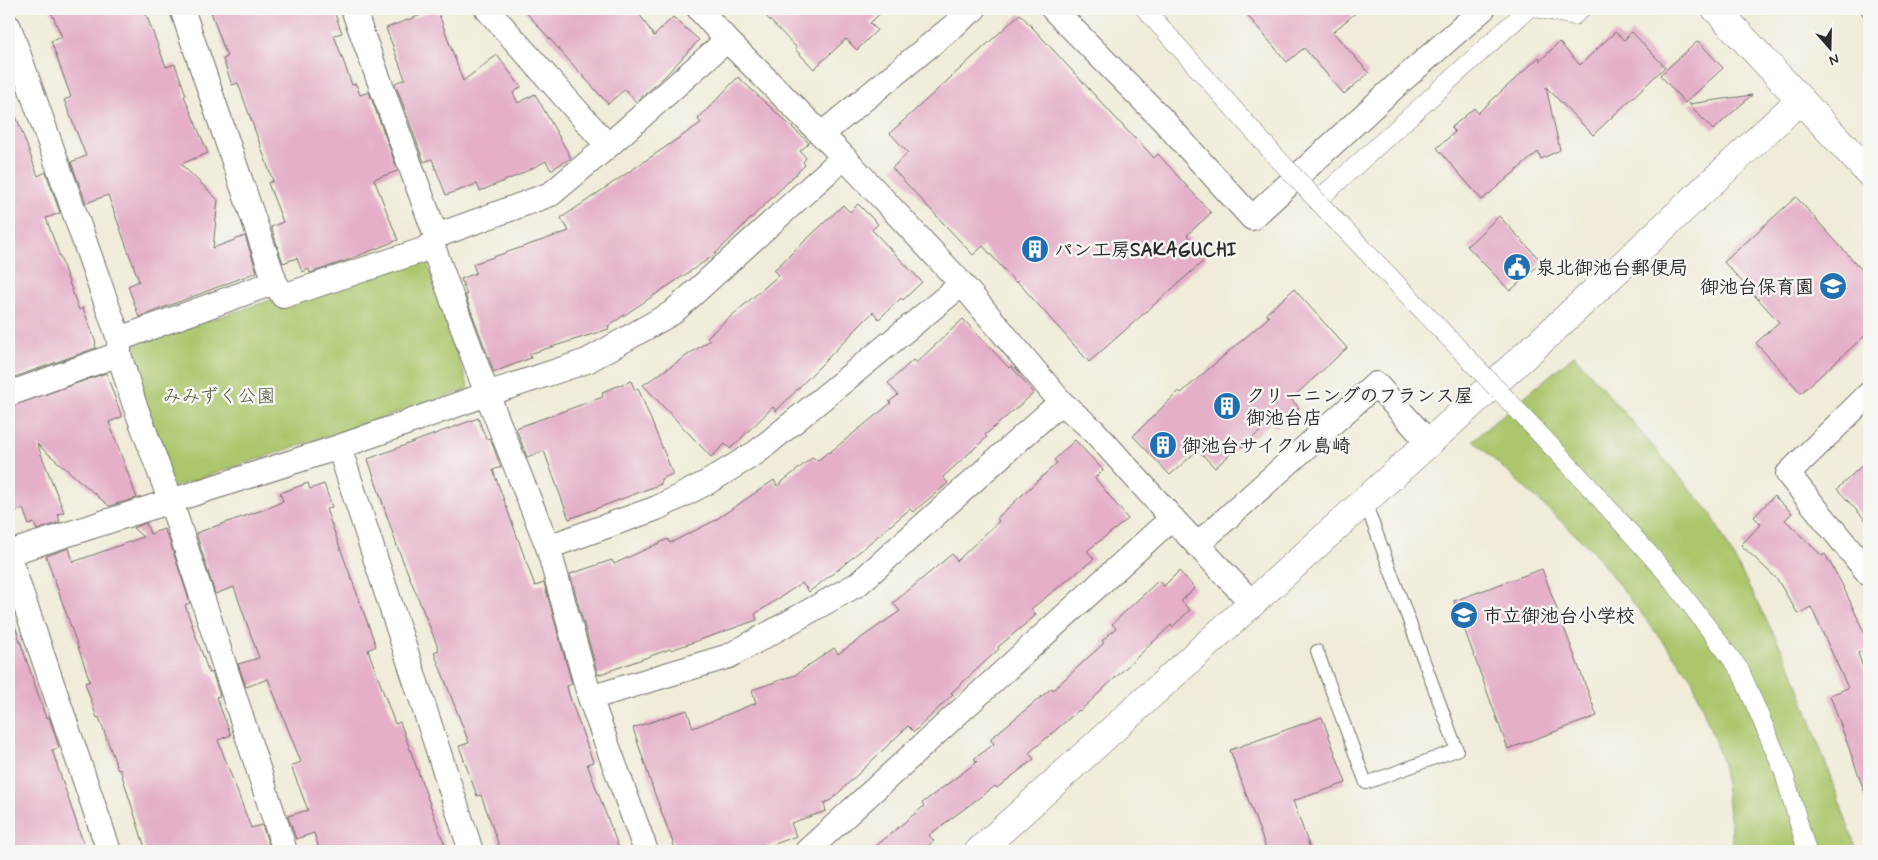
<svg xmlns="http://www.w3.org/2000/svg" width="1878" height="860" font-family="Mynerve,'Klee One',sans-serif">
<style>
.green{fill:#acc66c;stroke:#6c784c}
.building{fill:#e4afc7}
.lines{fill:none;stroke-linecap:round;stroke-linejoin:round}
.service-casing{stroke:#706f68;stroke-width:14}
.pedestrian-casing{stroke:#706f68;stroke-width:19}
.minor-casing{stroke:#706f68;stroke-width:26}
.tertiary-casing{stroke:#706f68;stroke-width:29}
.service{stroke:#fff;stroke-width:12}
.pedestrian{stroke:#fff;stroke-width:18}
.minor{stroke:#fff;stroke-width:24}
.tertiary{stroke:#fff;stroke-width:28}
.pedestrian-bridge-casing{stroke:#706f68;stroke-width:19;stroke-linecap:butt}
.pedestrian-bridge{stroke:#fff;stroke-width:18}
.labels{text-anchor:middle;stroke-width:5;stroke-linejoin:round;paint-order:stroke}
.poi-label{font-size:19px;font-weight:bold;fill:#2b2b2b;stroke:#f6f6f2;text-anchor:start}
.park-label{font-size:19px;fill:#525a3e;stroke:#f6f6f2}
</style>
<rect width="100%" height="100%" fill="#f6f6f2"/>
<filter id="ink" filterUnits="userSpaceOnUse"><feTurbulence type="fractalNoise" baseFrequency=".02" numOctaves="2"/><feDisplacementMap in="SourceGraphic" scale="10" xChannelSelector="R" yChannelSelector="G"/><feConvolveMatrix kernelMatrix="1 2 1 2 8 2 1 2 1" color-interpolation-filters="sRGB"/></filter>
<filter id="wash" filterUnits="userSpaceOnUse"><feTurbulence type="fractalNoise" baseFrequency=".0096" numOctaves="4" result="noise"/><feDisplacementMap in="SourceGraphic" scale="20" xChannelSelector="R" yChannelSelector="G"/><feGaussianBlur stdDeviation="1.12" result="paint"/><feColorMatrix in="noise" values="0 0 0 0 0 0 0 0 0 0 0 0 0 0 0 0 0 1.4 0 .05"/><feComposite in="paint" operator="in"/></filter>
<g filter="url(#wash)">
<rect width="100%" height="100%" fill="#f0ecd9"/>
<!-- green -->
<path class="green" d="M423,250L469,389L168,489L122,349Z
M1574,355L1710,512L1792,669L1857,851H1733L1732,836L1722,761L1692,679L1592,550L1473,440Z"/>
<g id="blocks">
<!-- building -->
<path class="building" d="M50,9H144L166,67L175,64L186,95L184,96L208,153L181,164L218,200L213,248L245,236L257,272L139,317L128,286L139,281L108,195L86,203L71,162L86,156L64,100L71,97L51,41L62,37Z
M210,9H333L342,33L334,35L352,85L356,84L360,95L369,92L398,171L374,179L398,240L345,261L310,273L309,269L302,272L297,258L283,263L271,227L283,222L268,183L273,181L238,83L232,85L223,59L227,57Z
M437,9L463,81L497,55L521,87L513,93L518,103L535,94L571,158L551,170L546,161L519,175L480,191L477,184L446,195L432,159L424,162L395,83L405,79L386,28Z
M523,9H636L654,36L673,17L699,40L664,77L636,102L625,89L608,104Z
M759,9H885L870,23L877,30L857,50L846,39L814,69L795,49L797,48Z
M1242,9H1360L1333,32L1369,73L1344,94L1304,48L1287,62Z
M1020,14L1135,139L1136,138L1154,158L1158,154L1211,213L1187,235L1207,258L1089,362L1017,281L1016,283L983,246L973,255L892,168L908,153L890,133Z
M1615,32L1624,40L1632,32L1665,67L1593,135L1546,87L1560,150L1541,159L1538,152L1482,200L1437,148L1455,132L1451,128L1474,108L1478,113L1539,57L1540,61L1559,42L1580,65Z
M1698,41L1723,68L1685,103L1660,75Z
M738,77L809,143L800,151L806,158L803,162L805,165L713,256L608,326L609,329L529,354L531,358L494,372L465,295H467L461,279L476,273L473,264L569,231L561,218L701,123L698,119Z
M1752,95L1713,130L1689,104Z
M9,105H12L38,176L46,172L60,213L46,218L79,310L83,308L96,343L95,344L96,348L9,379Z
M1796,197L1869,278V332L1801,393L1756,343L1779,322L1724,262Z
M858,204L878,224L872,230L922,282L903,300L901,298L879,319L873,312L776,411L773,407L730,449L725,444L711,457L643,385L710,340L707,337L779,275L774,270L843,205L850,212Z
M1499,216L1542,262L1510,291L1467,246Z
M1294,289L1347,348L1291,399L1299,408L1275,428L1271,422L1242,447L1240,445L1215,468L1198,450L1170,475L1133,436L1179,391L1181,393L1269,317L1266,314Z
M963,319L1009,368L1011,366L1034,393L985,435L987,437L943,477L948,483L913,512L910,509L840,568L809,592L802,583L755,614L757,620L671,650L670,649L598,675L570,574L612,560L614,564L668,539L670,543L714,521L774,480L777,486L813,457L817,461L828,452L829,453L891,403L889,402L898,395L888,383L913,360L916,363Z
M106,373L122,417L109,422L137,498L109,506L37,444L64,512L58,514L60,522L37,530L34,523L29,525L23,509L9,514V407Z
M631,381L635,390L638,388L673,474L661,479V484L569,519L544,451L527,457L516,428L603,397L602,392Z
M478,418L486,439L490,438L501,467L493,470L535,586L544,583L572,684L567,686L569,695L593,762L587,764L620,851H501L481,795L477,796L459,746L469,743L434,652L439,650L397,546L368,459Z
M1075,440L1103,470L1095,478L1128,519L1087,551L1094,559L1031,609L1036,615L998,647L999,649L951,693L953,694L914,732L908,726L831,800L824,803L826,811L791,823L796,836L757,851H676L654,792L633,728L687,710L693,728L756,703L752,690L795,675L834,648L838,654L900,611L893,603L952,554L957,561L999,521L997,518L1057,463L1054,460Z
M1869,459V524L1837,489Z
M308,483L310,489L324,484L332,507L326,509L376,646L368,650L395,724L400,722L447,851H320L314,833L296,839L288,816L308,810L291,766L301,762L268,679L246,687L238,664L259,658L234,587L215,594L196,533L271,507L283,501L280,493Z
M1774,496L1792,513L1785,520L1822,556L1825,554L1842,584L1869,643V648L1858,653L1868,682L1869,681V795L1866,796L1830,695L1848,688L1811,607L1798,614L1777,579L1741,545L1761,524L1754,517Z
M146,523L150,534L164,529L170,542L190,603L185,605L209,673L212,672L220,696L216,697L231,735L218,740L251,828L262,825L270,848L260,851H146L120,769L118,770L99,717L97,718L85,683L90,681L46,556L69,548L73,562L143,537L133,528Z
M1542,569L1597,716L1508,749L1454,601Z
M1179,571L1195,588L1181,601L1190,610L1172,627L1171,625L1080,711L1079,710L1029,753L1034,759L997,788L995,786L929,835L934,841L921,851H870L924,806L922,803L977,762L974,759L994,744L990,739L1052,688L1053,690L1104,643L1102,641L1116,628L1112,624L1158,581L1164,586Z
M13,620L46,718L49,717L59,748L52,750L86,851H9V621Z
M1322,717L1346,783L1293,801L1311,851H1267L1230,750Z"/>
</g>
</g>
<g filter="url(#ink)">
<use href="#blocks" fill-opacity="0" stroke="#706f68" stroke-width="1"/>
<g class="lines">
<!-- service casing -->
<g class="service-casing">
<path id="service" d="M1867,9L1869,12
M1317,651L1366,783L1457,750L1365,502"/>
</g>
<!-- pedestrian casing -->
<g class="pedestrian-casing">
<path id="pedestrian" d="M1145,9L1279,160
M1540,9L1574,16L1581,9
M1317,201L1528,9
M1329,213L1443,332
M1520,413L1584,481L1668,575L1740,670L1783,770L1807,851"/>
</g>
<!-- minor casing -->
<g class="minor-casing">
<path id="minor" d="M182,9L275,282L283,296L423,250L432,244L436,236L551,194L608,146L727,40
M353,9L436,236
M487,9L608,146
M699,9L727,40L844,157L962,284L1061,402L1094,431L1172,518L1253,604
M1053,9L1161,118L1252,218L1399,83L1483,9
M9,27L119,339L275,282
M822,134L974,9
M432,244L487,394L548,547L590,698L646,851
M119,339V354L134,403L171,502L285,851
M9,394L119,354
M1869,394L1788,474L1869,574
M339,447L487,394L587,361L672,313L844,157
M1197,545L1376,384L1429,443
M548,547L657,508L708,482L757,452L962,284
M9,553L339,447L471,851
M9,557L109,851
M590,698L729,656L858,584L1061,402
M807,851L1172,518"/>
</g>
<!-- tertiary casing -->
<g class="tertiary-casing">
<path id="tertiary" d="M1716,9L1869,173
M979,851L1552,331L1800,100"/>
</g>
<!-- service -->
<use href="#service" class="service"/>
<!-- pedestrian -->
<use href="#pedestrian" class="pedestrian"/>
<!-- minor -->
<use href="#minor" class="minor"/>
<!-- tertiary -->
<use href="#tertiary" class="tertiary"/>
<!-- pedestrian-bridge casing -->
<g class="pedestrian-bridge-casing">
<path id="pedestrian-bridge" d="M1279,160L1339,224
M1443,332L1520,413"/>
</g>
<!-- pedestrian-bridge -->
<use href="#pedestrian-bridge" class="pedestrian-bridge"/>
</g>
</g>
<!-- icons -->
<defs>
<g id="building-disc" transform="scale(1.4375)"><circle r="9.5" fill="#1f6fb2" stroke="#f6f6f2"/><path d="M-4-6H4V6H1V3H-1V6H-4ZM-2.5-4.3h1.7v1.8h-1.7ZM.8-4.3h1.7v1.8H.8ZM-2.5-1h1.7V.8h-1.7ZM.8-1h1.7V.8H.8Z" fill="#fff"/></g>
<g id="civic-disc" transform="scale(1.4375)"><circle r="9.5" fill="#1f6fb2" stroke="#f6f6f2"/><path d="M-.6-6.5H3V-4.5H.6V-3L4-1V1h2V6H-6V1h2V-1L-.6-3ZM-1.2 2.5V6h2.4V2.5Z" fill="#fff"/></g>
<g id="school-disc" transform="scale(1.4375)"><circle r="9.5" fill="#1f6fb2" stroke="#f6f6f2"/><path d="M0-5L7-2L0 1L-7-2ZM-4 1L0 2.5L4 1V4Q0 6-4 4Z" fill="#fff"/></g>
</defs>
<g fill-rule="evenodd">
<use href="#building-disc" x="1035" y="249"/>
<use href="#civic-disc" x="1517" y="267"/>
<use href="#school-disc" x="1833" y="286"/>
<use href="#building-disc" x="1227" y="406"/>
<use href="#building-disc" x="1163" y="445"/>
<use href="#school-disc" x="1464" y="615"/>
</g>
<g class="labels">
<!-- poi labels -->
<g class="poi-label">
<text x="1054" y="256">パン工房SAKAGUCHI</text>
<text x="1536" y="274">泉北御池台郵便局</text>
<text x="1814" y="293" text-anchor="end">御池台保育園</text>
<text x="1246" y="402">クリーニングのフランス屋<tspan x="1246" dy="22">御池台店</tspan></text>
<text x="1182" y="452">御池台サイクル島崎</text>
<text x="1483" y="622">市立御池台小学校</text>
</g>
<!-- park labels -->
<g class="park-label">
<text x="219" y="402">みみずく公園</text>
</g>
</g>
<!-- margin -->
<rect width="1878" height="860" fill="none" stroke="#f6f6f2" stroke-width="30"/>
<!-- north arrow -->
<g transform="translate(1830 48) rotate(160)" stroke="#f6f6f2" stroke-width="4" paint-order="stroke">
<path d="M0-4L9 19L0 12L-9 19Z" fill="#2b2b2b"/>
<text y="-8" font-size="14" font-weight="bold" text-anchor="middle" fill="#2b2b2b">N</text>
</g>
</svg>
